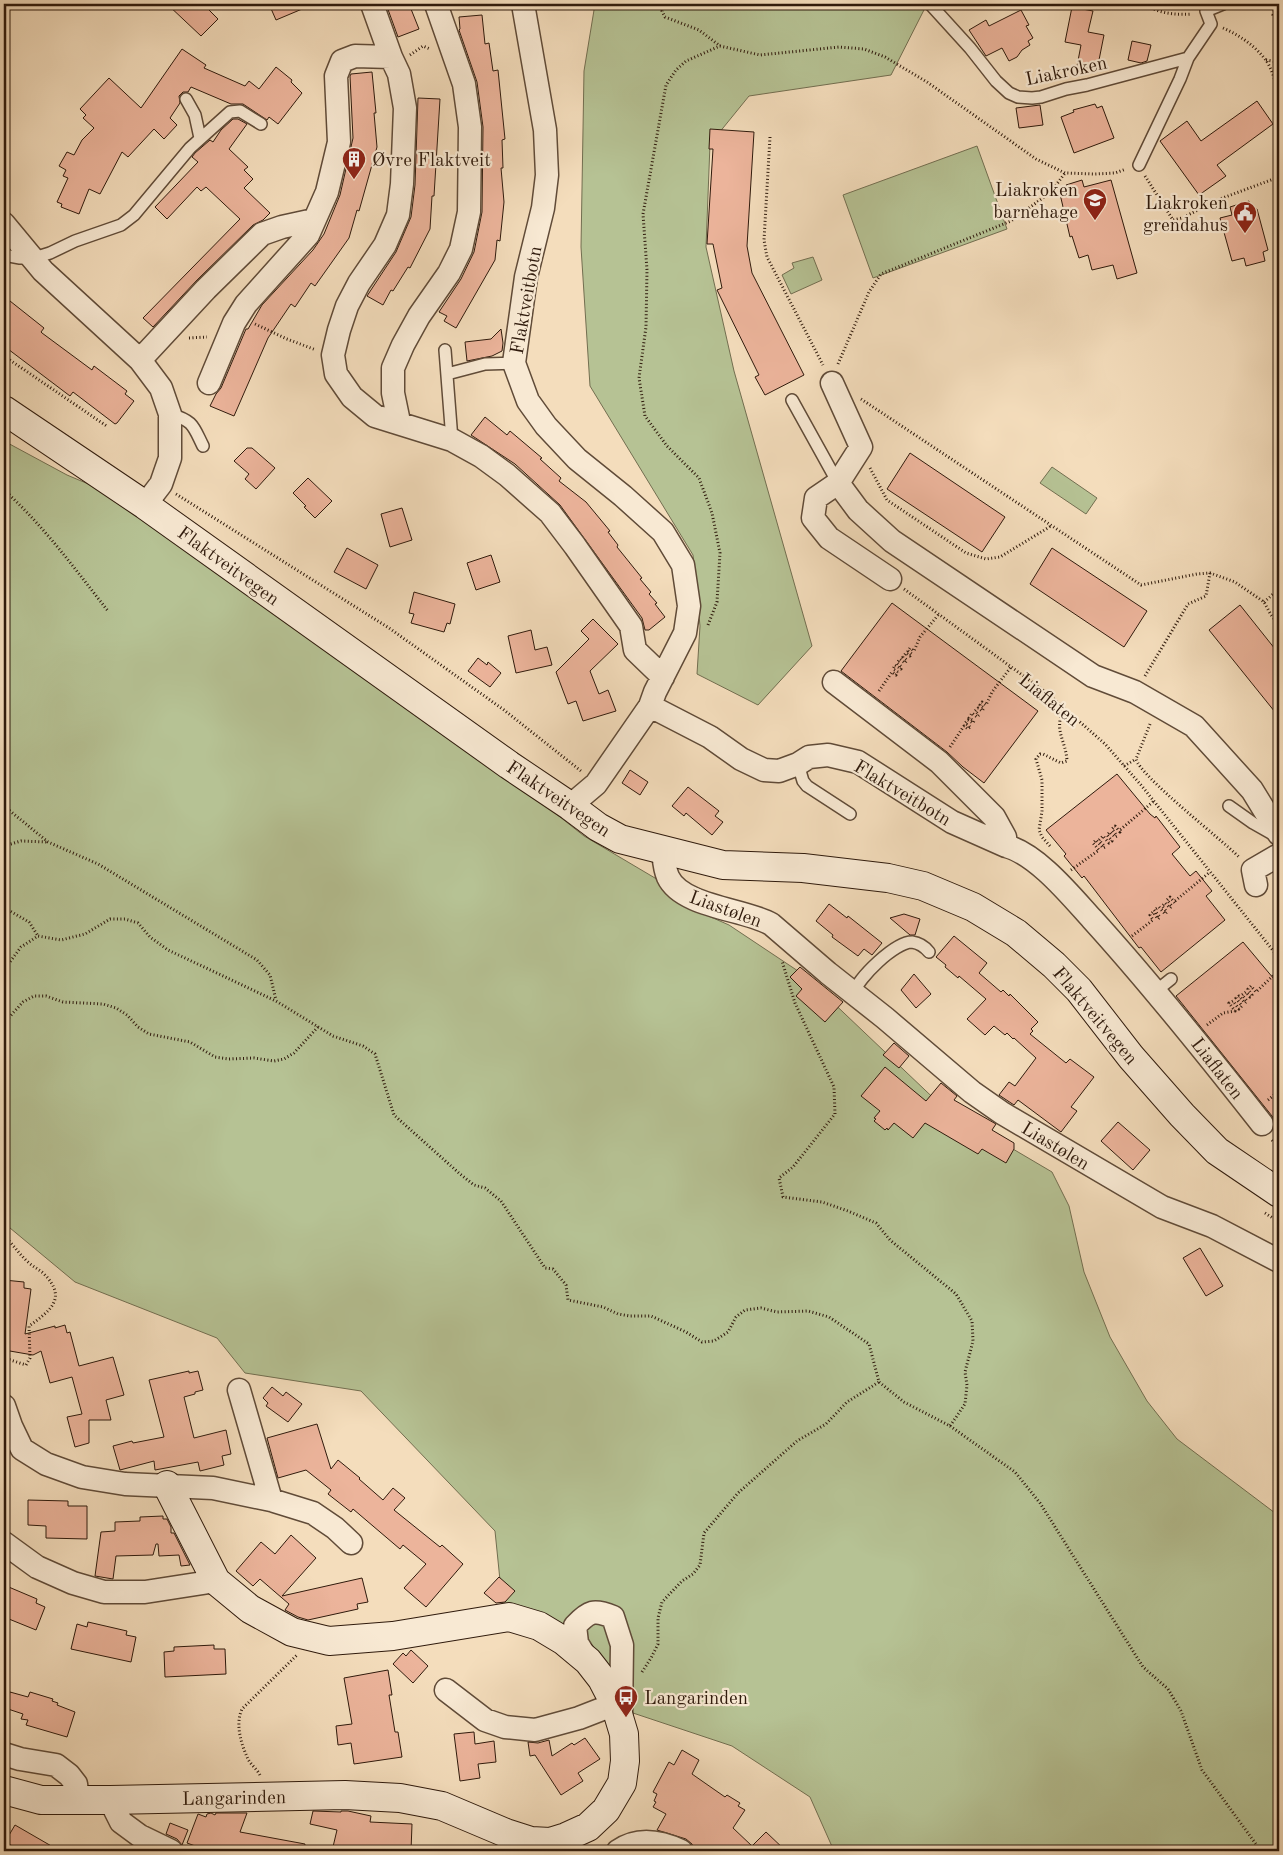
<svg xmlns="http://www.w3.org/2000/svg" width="1283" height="1855" font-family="'Old Standard TT',serif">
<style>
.green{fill:#b6c294;stroke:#726e50}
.building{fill:#ecb49b;stroke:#2f1a0c}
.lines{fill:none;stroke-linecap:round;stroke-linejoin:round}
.lane-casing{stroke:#604b38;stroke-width:14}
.street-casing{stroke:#604b38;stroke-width:25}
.secondary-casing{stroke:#2f1a0c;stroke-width:30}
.path{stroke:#2f1a0c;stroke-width:3;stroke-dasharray:1 2.5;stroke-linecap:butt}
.lane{stroke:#f8e9d3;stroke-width:11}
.street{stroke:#f8e9d3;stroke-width:22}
.secondary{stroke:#f8e9d3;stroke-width:28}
.labels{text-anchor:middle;stroke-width:4.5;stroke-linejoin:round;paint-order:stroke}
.street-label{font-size:19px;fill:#2f1a0c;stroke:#f8e9d3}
.poi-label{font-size:19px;fill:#2f1a0c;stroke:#f8e9d3;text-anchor:start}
</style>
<rect width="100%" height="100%" fill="#f4ddbc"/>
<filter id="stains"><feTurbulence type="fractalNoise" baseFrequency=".004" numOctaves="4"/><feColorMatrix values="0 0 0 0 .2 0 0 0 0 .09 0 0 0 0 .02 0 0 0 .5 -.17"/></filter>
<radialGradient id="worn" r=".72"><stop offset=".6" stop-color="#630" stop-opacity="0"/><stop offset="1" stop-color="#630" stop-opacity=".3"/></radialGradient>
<!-- green -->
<path class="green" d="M595,4H927L891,75L749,96L710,144L706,247L734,371L812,646L758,705L697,674L700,626L693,555L590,386L581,247L584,71Z
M977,146L1007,229L873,278L843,195Z
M813,257L822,280L791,294L782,275L794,268L792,263Z
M4,441L67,475L200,531L584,836L660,881L679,903L729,925L804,975L945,1109L1052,1172L1069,1206L1084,1272L1110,1337L1147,1401L1177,1439L1279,1516V1851H834L810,1797L732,1746L621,1709L560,1633L503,1610L495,1531L361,1391L245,1373L217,1338L75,1282L4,1223Z
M1052,467L1097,498L1086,514L1040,483Z"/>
<!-- building -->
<path class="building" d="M167,4H203L218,19L201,36Z
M269,4H314L276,20Z
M386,4H409L419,29L398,37Z
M1072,7L1093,11L1088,32L1104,35L1097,70L1077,66L1081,45L1065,42Z
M1021,10L1029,25L1026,26L1033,38L1028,41L1030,45L1022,50L1017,57L1009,61L1002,48L986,56L969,30L986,20L989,26Z
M482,15L485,44L489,43L493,71L498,70L505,139L502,140L503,168H501L504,202L500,241L497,240L495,260L456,328L444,321L447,316L439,312L461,279L474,252L482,212L483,127L477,82L459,30L460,29L459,17Z
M1132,41L1151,45L1147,61L1141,63L1128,60Z
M182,49L206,65L204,68L245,86L249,81L259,89L276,67L292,80L291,82L302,93L278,124L269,117L267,120L243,104H231L191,87L188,92H183L179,96L180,103L170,118L177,125L164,139L154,129L128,157L122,152L100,194L89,189L79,214L61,207L62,204L57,202L68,178L63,176L66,170L59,166L67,152L74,155L82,140L94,128L83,118L86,115L80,109L109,78L141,108Z
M372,72L376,113H374L377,147L359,211L357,210L349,238L315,286L311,283L295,307L291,304L268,338L234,416L210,406L216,394L221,388L246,329H248L262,305L313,250L324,234L340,195L353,138L350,76L351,74Z
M418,98L440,99L434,196H432L430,229L410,268L408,267L393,291L391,290L383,305L367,296L396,252L411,217L415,185Z
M1257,101L1273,124L1217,165L1226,176L1199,195L1160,141L1187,121L1201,141Z
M1095,104L1097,108L1102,106L1114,138L1074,153L1061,117L1074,112L1073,110Z
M1040,105L1043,125L1019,128L1016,108Z
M233,119H238L247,124L229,149L248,167L244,170L253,179L244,188L270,213L263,220L253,225L197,280L153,327L143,318L240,219L206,187L201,191L197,187L167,219L155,207L198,162L192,157L195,153L210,140L213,142L221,130Z
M710,129L754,132L747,246L752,273L804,375L765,395L755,377L759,375L717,290L722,288L713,244H707L713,149H709Z
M1082,180L1084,187L1111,180L1137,273L1117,279L1113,265L1092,270L1088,255L1079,258L1072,236L1070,237L1060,194L1068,192L1066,185Z
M1249,201L1251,210L1257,209L1268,250L1263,252L1265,261L1246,266L1244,258L1232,261L1220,218L1232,215L1230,207Z
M10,301L44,328L41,332L42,333L92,370L94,366L127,391L125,394L134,401L117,423L115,424L73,392L70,396L4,346V309Z
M501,329L503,343L502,351L492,356L467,361L465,342L491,339Z
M485,417L507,435L510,431L542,458L540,459L561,478L559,481L586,502L610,531L608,532L618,545L617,547L642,578L640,579L651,592L649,594L657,603L655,604L665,617L649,630H645L642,618L560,505L515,464L471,435Z
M247,448H252L275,468L256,489L245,479L249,474L234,461Z
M910,453L1005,517L982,552L887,489Z
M308,478L332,501L315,518L304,507L306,506L293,493Z
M402,508L412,540L390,547L381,514Z
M347,548L378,565L366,589L334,572Z
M1052,548L1147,611L1124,647L1030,584Z
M491,555L500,582L476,590L467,563Z
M414,592L455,604L450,624L447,623L444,632L411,623L414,614L409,613Z
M892,603L1038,711L984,783L963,767L947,752L841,671Z
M1240,605L1279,654V717L1209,630Z
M593,619L618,644L590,671L599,694L608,690L616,711L583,721L576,701L568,704L556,672L589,639L581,631Z
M531,630L535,650L547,647L552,665L516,673L508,636Z
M478,658L487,665L488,662L501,673L490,687L468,671Z
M630,770L648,782L640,795L622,783Z
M1117,774L1150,814L1155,818L1156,816L1180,847L1172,854L1190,876L1196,871L1212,891L1206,896L1225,920L1161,972L1141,947L1139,948L1084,876L1082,878L1064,856L1066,854L1046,830Z
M688,787L719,811L715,816L723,822L712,835L686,813L684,816L672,806Z
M829,904L847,918L848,916L882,943L872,955L864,949L858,956L832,937L833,935L816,921Z
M904,914L920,919L915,935H910L890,918Z
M954,936L987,963L979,973L1001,992L1003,990L1009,996L1010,994L1038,1022L1031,1029L1033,1031L1030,1034L1066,1063L1070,1059L1094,1077L1071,1107L1077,1111L1061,1132L1018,1100L1014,1105L999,1095L1009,1082L1015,1086L1036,1058L1014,1038L1013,1039L1007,1033L1005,1035L994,1026L985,1035L967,1019L986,999L959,976L958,978L945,967L946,965L936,957Z
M1243,942L1279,985V1129L1272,1116L1176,996Z
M800,967L843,1002L825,1022L796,996L802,989L790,977Z
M914,974L931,994L916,1008L901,990Z
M894,1043L909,1056L899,1068L883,1055Z
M885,1067L926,1101L941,1083L957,1096L954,1100L996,1124L992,1130L1014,1143V1149L1006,1163L982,1149L978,1154L925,1123L913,1138L894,1123L888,1130L887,1128L885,1130L874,1121L876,1119L874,1118L880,1111L861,1096Z
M1118,1122L1150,1150L1133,1170L1101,1141Z
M1200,1248L1223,1286L1206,1296L1183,1258Z
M4,1280L24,1282V1288L31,1289L25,1334L55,1326V1328L65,1325L67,1333L70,1332L79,1366L113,1357L124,1395L106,1400L111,1420H89V1443L75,1447L67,1417L82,1414L72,1377L50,1383L41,1351L33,1355L4,1350L7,1319L4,1318Z
M189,1371V1373L198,1371L203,1390L195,1392V1394L184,1397L194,1438L226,1430L231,1454L222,1456L224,1465L200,1471L198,1462L155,1470L154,1461L120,1470L113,1446L132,1441L133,1443L164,1437L149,1380Z
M272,1387L283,1396L286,1392L302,1404L288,1422L266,1406L268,1403L263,1398Z
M317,1424L331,1469L338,1460L360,1478L359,1479L383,1500L393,1488L405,1498L394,1510L440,1547L442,1545L463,1564L426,1607L404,1588L426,1564L403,1545L400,1549L353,1509L351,1512L328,1494L331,1490L306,1470L278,1478L267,1438Z
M28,1500L68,1501V1506H87V1539L46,1538V1526L28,1525Z
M163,1516V1519H167L171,1527V1533H174L190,1565L181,1566L179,1555L159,1556L158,1544H156L153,1555L116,1556L113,1579L95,1576L101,1532L115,1531V1522L140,1521V1517Z
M291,1535L316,1558L282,1596L362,1578L368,1602L357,1604L358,1609L308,1620L298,1617L285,1610L289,1604L260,1579L253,1586L236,1571L261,1542L275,1554Z
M499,1577L515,1591L505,1602L496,1603L484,1593Z
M4,1585L37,1599L36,1603L45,1607L36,1630L4,1617Z
M88,1622L127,1631L126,1635L136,1637L131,1662L71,1649L77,1624L87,1627Z
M214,1645V1649H225L226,1674L165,1677L164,1652L174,1651V1647Z
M411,1650L428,1666L413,1683L393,1664L403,1653L406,1656Z
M388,1670L392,1695H389L395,1732H398L402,1757L354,1764L351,1743L338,1745L336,1726L352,1724L344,1678Z
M10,1692L28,1697L30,1692L53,1699L52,1701L58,1703L57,1705L75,1712L67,1737L26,1725L28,1720L21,1719L23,1714L5,1708Z
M474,1732L475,1744L494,1741L496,1762L478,1764L480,1778L460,1781L454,1734Z
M585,1738L600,1759L578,1773L583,1781L561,1795L535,1755L530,1756L528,1742L538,1743L549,1740L552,1756L572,1743L574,1745Z
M682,1750L699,1760L692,1774L725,1797L727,1795L740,1803L738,1806L745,1810L733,1828L752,1846L766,1832L786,1851H694L692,1844L686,1839L657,1830L666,1814L653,1807L656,1802L654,1801L657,1794L653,1792L669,1762L674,1765Z
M313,1811L341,1812V1811H348L371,1816L370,1822L412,1824L411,1851H332L337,1830L310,1824Z
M211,1813L215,1815L216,1813H247L240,1832L305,1844L304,1851H209L187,1843L198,1814L206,1817L207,1814Z
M170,1823L188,1830L182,1845L177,1839L166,1834Z
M15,1825L60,1851H22L5,1842Z"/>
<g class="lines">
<!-- lane casing -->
<g class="lane-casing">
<path id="lane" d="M930,4L970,48L996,81L1009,93L1018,97L1032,98L1041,97L1066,89L1087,85L1188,58
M186,99L195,115L200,138
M1139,165L1180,79L1188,58L1211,24L1206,11L1223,4
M4,255L20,258H34L50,253L75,241L121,225L134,215L190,148L230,112L240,111L261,124
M445,350L452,440
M447,374L485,364L514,363
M792,400L838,483
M170,414C194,421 193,426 203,446
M798,764L803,781L807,786L850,814
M1229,806L1253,823L1276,836
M1156,991L1171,979
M854,993C858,978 895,942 912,942C919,943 925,947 929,952"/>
</g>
<!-- street casing -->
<g class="street-casing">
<path id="street" d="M372,4L391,57L399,74L405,108L402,184L398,215L385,245L359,283L347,306L339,330L333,355L336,374L352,397L375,416L452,440L481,456L507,475L550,513L575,546L631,626L635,650L663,677
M523,4L545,130L547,175L543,208L526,277L514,363L528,401L546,426L577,459L623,496L663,532L683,565L689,606L685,633L655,692L650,706L596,784L570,806
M4,224L43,271L140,360L161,388L170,414V458L161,484L145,505
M140,360L206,289L262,234L282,227L314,220
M209,383L234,323L246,304L308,235L327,192L339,142L336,76L342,61L355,56L391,57
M832,383L861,447L838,483L858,510L892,541L1093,676L1135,692L1194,726L1252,790L1279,834
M399,422L393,393V368L403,345L419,316L449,273L461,249L469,212L470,127L464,84L436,4
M838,483L816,498L813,518L829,538L890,579
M834,682L939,762L994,817L1005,837L1006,846
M650,706L710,737L741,759L764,770L779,771L798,764L809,757L828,755L858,762L952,822L1006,846C1037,854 1071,896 1092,919C1152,985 1207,1054 1262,1124
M663,850C664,859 664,868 668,877C682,907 745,909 771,924L828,973L885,1018L972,1092L1002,1113L1162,1207L1212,1226L1279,1261
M1256,885L1253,870L1279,855
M239,1390L271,1500
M4,1406L11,1426L22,1449L46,1464L82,1477L125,1484L213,1488L271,1500L313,1513L335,1528L351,1543
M4,1543L37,1567L73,1583L104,1592H145L216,1581
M588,1661L577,1643L575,1626C589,1611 594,1609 613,1617L622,1645L621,1719
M446,1690L485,1720L505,1727L535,1730L579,1718L615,1704
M4,1754L20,1759L56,1765L69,1775L76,1784L78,1800
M110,1800L121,1822L140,1836L171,1851
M618,1851C638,1837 660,1841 681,1851"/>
</g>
<!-- secondary casing -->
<g class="secondary-casing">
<path id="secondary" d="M4,410L145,505L509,765L570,806L598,827L620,839L723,865L803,868L888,878L923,886L973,907L1016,933L1054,965L1079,990L1131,1057L1182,1115L1217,1151L1279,1193
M4,1790L41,1800H110L345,1795L400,1798L442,1806L506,1833L531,1841L550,1842L566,1837L588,1827L606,1810L622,1783L625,1761L624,1734L615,1704L602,1679L588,1661L564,1641L539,1626L509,1617L393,1636L329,1641L292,1632L250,1609L216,1581L167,1485"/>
</g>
<!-- path -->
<path class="path" d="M665,4L662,11L665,17L699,30L720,46
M1145,4C1159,14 1176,15 1192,14
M1276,4L1273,15L1279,23
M1223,28C1239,35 1254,45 1265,59C1272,68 1275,82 1279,92
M410,55L423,46L430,49
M1266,60L1279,62
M770,137L764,240L767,257L823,365
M1145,176L1173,220L1182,218L1220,199L1279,177
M255,324L287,339L316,350
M189,338L207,337
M4,356L108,427
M838,364L869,292L881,274L1011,221L1051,192L1065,173
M861,399L1141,585L1197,574L1210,573L1235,582L1264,602L1271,615L1279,625
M870,468L887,500L966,553L986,559L1000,557L1051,526
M4,490C43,525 75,569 108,611
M176,494L389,628L504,710L581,771
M904,589L1047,693L1105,744L1141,785L1279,958
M1264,602L1279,589
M708,625L717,602L720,553L712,513L699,478L667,446L645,416L639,378L646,327L647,270L643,214L666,85L676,70L686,61L720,46L760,55L839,47L864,49L885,57L927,82L1036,159L1065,173L1095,174L1115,173L1126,169
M898,672L893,669L895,665L901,669L902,667L897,663L900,659L905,663L907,660L903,657L906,653L910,656L912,654L908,651L910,648L914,651L920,637L939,614
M1145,676L1188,604L1206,596L1210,573
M879,691L892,672L896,675L898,672
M1150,724L1136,759C1140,776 1221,839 1239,857
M970,727L965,723L968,720L973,723L974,721L969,718L972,713L977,717L979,715L975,711L978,708L982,711L984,708L980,705L982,702L986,705L992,692L1011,667
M950,747L964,726L968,729L970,727
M1124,766L1136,759
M4,806L48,842L98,864L257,960L270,975L276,1000
M4,846L21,841L48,842
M1050,846L1042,837L1039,830L1042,811V780L1036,759L1040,754H1043L1061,763L1067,761C1066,740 1053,731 1064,708
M1071,870L1099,850L1093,843L1096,840L1103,848L1105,847L1099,840L1103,836L1109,843L1112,841L1107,835L1110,832L1115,837L1117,836L1112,829L1115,826L1120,832V830L1154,801
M4,910L10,911L29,922L38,936
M1132,936L1153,920L1150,915L1153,912L1158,919L1160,917L1154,910L1159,907L1165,914L1167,912L1162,906L1165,903L1170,908L1172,906L1167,900L1170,897L1175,903V901L1210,872
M4,970L21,947L38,936L61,940L85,934L110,919H125L138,923L150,937L168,950L276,1001L333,1036L363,1046L375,1054L394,1115L460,1174L474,1185L485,1188L501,1201L545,1268L553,1269L566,1285L568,1300L603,1307L618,1314L630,1316H651L686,1332L702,1342L714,1341L728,1332L736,1317L745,1310L761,1308L777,1312L808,1311L829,1317L869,1344L879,1382L904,1402L950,1426L965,1404L967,1385L965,1372L973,1341L972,1321L956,1294L890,1240L876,1223L848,1211L822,1202L783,1197L779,1178L793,1167L835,1114L834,1087L795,1003L782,961
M4,1023L23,1002L34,996H46L63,1002L103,1004L116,1008L127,1015L138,1027L149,1034L190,1042L215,1057L229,1059L254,1058L274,1061L284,1059L294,1053L318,1027
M1207,1025L1223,1013L1235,1011L1229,1003L1233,1001L1239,1009L1242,1006L1236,998L1239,996L1245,1003L1247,1001L1242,995L1246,992L1250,997L1252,995L1248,989L1251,986L1256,992L1279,970
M1268,1100L1279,1091
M1272,1140L1279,1149
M1265,1213L1279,1222
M4,1236C13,1244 19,1254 28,1262C33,1267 39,1269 44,1274C68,1298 50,1311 29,1326L30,1358L26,1365L4,1358
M950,1426L1015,1472L1040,1503L1143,1667L1168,1689L1181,1711L1202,1770L1261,1851
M642,1672L651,1658L658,1644V1618L662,1602L682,1581L693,1574L700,1565L704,1533L738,1493L797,1441L826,1424L847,1402L879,1382
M260,1775C257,1769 251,1765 248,1759C241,1744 235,1724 242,1709L297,1655"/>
<!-- lane -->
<use href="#lane" class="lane"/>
<!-- street -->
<use href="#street" class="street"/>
<!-- secondary -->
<use href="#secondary" class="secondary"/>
</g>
<!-- icons -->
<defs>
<g id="building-pin" transform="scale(1.25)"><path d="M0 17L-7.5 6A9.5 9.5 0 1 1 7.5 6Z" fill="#8f2418" stroke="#f8e9d3"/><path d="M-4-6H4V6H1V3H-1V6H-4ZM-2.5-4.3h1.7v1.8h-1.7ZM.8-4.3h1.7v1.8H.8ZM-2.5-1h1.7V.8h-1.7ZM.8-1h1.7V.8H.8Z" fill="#fff"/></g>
<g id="school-pin" transform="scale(1.25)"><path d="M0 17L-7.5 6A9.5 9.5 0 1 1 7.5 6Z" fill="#8f2418" stroke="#f8e9d3"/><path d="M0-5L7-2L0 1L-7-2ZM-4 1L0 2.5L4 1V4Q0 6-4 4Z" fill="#fff"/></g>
<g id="civic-pin" transform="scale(1.25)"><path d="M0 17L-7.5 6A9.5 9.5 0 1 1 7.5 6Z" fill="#8f2418" stroke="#f8e9d3"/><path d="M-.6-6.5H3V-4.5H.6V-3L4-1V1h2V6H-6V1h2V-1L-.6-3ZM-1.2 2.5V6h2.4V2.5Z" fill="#fff"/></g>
<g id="bus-pin" transform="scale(1.25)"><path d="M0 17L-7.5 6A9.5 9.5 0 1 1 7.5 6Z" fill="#8f2418" stroke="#f8e9d3"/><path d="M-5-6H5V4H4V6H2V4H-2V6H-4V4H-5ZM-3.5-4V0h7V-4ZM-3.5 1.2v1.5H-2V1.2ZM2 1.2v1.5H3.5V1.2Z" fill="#fff"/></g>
</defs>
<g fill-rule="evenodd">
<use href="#building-pin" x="354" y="159"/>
<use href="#school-pin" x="1095" y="200"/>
<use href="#civic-pin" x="1245" y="213"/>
<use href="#bus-pin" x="626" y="1697"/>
</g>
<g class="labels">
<!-- street labels -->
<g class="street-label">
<text transform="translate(1066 70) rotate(-12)" y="7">Liakroken</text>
<text transform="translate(525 300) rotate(-80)" y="7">Flaktveitbotn</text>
<text transform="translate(229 565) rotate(36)" y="7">Flaktveitvegen</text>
<text transform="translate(1050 699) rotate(39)" y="7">Liaflaten</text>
<text transform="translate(903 792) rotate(31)" y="7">Flaktveitbotn</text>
<text transform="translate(559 798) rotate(34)" y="7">Flaktveitvegen</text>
<text transform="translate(726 908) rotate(20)" y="7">Liastølen</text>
<text transform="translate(1096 1015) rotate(50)" y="7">Flaktveitvegen</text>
<text transform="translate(1218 1068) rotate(52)" y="7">Liaflaten</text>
<text transform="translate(1056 1145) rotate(31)" y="7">Liastølen</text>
<text transform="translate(234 1797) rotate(-1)" y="7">Langarinden</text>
</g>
<!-- poi labels -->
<g class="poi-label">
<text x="372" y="166">Øvre Flaktveit</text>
<text x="1078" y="196" text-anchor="end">Liakroken<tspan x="1078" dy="22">barnehage</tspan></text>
<text x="1228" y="209" text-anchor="end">Liakroken<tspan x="1228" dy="22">grendahus</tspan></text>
<text x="644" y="1704">Langarinden</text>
</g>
</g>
<!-- margin -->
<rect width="1283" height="1855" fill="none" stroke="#f4ddbc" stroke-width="20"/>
<rect x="5" y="5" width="1273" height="1845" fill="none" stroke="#2f1a0c" stroke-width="2.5"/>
<rect x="10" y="10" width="1263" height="1835" fill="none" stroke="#2f1a0c"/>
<rect width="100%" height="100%" filter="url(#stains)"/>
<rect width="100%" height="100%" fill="url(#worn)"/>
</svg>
